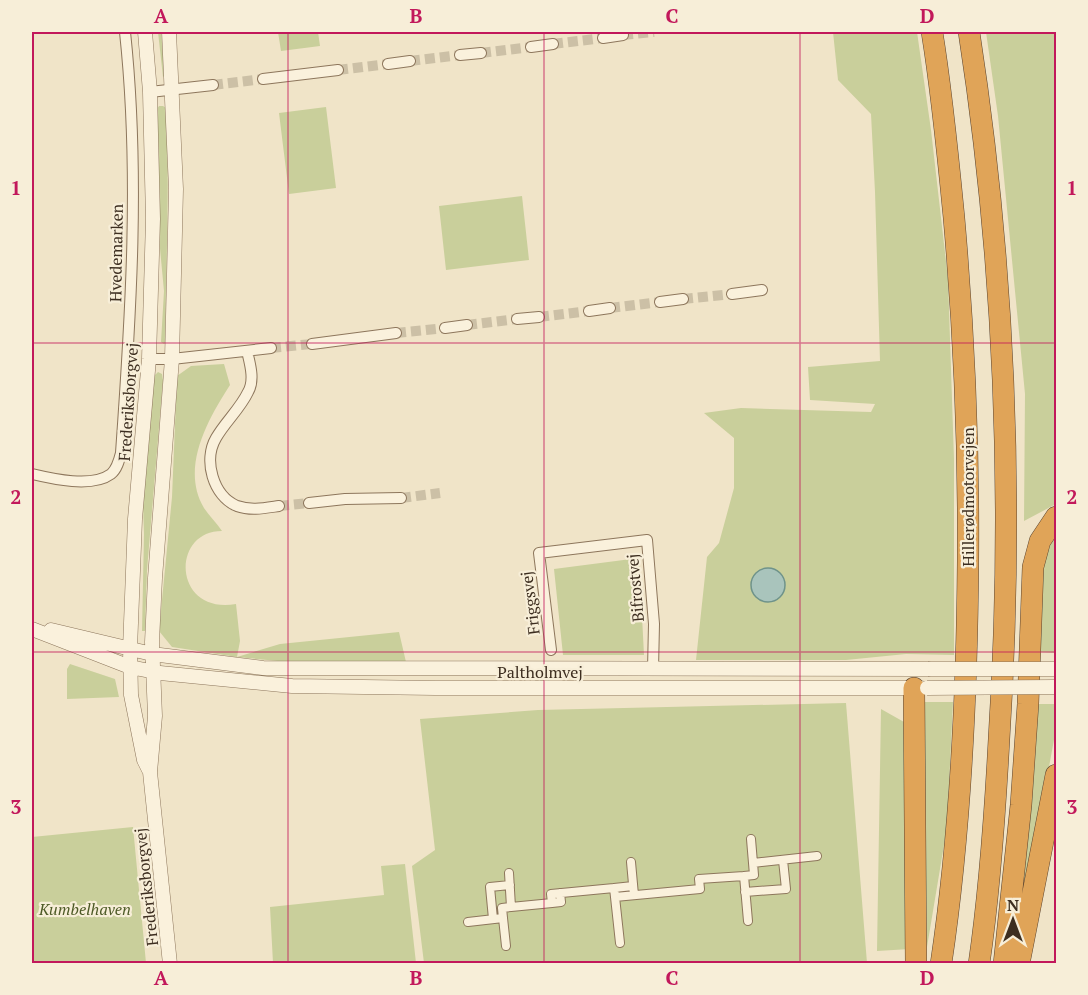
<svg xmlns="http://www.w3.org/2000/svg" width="1088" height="995" font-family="'PT Serif',serif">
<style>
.green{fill:#c9cf9b}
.water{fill:#a9c4bc;stroke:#6f938a;stroke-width:1.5}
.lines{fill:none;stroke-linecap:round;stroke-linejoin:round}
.minor-tunnel{stroke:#ccc0a6;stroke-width:10;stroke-dasharray:10 5;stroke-linecap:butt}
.pedestrian-casing{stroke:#8d765c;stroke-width:10}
.minor-casing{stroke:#8d765c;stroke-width:12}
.tertiary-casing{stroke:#8d765c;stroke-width:15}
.motorway-casing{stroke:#5b4430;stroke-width:22}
.pedestrian{stroke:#faf1dc;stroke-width:8}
.minor{stroke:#faf1dc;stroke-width:10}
.tertiary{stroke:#faf1dc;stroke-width:14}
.motorway{stroke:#e0a458;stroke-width:21}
.tertiary-bridge-casing{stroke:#8d765c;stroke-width:15;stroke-linecap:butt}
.tertiary-bridge{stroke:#faf1dc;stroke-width:14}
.grid{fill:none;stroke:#c2185b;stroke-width:1.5;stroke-opacity:0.55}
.labels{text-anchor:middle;stroke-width:4.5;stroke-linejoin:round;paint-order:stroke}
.street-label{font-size:16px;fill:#3d2e20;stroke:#f7eed8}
.park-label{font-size:16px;font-style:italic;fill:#4d5a26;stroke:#f7eed8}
.neatline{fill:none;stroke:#c2185b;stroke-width:2}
.grid-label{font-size:20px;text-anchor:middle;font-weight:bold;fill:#c2185b}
</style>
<rect width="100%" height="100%" fill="#f0e4c8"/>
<!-- green -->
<path class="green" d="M158,32H161L165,75L163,77Z
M278,32H318L320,46L281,51Z
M833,32H917L931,130L948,279L954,459V655L906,654L846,660H696L707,557L719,543L734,488V438L704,413L741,408L871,412L875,404L810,400L808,367L880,361L875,192L871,114L838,80Z
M986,32H1056V504L1024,521L1025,394L998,116Z
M159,106H163L166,108C170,187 166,265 165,343L164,344L161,342L164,291L159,238L157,109Z
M326,107L336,188L289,194L279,113Z
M522,196L529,260L446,270L439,206Z
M224,364L230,385C208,419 180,468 204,508C209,516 217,523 222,531C170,531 173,615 236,604L240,641L237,657L280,644L399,632L406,662L299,663L237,657L172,647L159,631L172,497L177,376L191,366Z
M158,372L162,374L163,380L147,570L145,631H142L144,534L143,503L154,376Z
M1056,537V653L1038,652C1039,619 1034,562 1056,537Z
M639,558L644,655H563L554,569Z
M70,664L115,679L119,697L67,699V669Z
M923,702H953L947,827L927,947Z
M846,703L867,963H424L412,866L435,850L420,719L538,710Z
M1036,704H1056V729L1016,945Z
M881,709L904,722L910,949L877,951Z
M133,827L146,963H32V837Z
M405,864L416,963H273L270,907L384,895L381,866Z"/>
<!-- water -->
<path class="water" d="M751 585a17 17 0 1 1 34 0a17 17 0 1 1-34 0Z"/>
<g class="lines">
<!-- minor-tunnel -->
<path class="minor-tunnel" d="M623,35L654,32
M553,44L603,38
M481,53L531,47
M410,61L460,55
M338,70L388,64
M213,85L263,79
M683,299L732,294
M610,308L660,302
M539,317L589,311
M467,325L517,319
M396,333L445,328
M271,348L312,344
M401,498L440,493
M279,506L309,503"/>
<!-- pedestrian casing -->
<g class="pedestrian-casing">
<path id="pedestrian" d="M751,839L753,863L817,856
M631,862L634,895
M509,873L511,907L552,903L551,894L614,888L615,897L700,889L699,879L744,876L748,921
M744,876L754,875L753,863
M614,888L633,886
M745,892L786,889L783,860
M615,897L620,943
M552,903L561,902L560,893
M503,918L502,908L511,907
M493,919L490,887L510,885
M468,922L503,918L506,946"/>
</g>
<!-- minor casing -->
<g class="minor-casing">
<path id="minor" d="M603,38L623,35
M531,47L553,44
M460,55L481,53
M388,64L410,61
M263,79L338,70
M150,92L213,85
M732,294L762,290
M660,302L683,299
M589,311L610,308
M517,319L539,317
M445,328L467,325
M312,344L396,333
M247,351C250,364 255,380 248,392C240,409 225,422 216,438C203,460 213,496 237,506C251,511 265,508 279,506
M149,359H172L271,348
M32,474C53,479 92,488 111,474C117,469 119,461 121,453C131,313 140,172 125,32
M309,503L345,499L401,498
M551,650L539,553L647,540L654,624L653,669"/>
</g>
<!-- tertiary casing -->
<g class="tertiary-casing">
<path id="tertiary" d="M145,32L150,92L153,219L149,359L135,519L130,649L131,695L144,760L149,770
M169,32L176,189L172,359L155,578L152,642L155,716L150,772L170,964
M32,629L130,667L160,673L292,686L435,688H921
M51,630L152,654L263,668L928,669"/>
</g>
<!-- motorway casing -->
<g class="motorway-casing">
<path id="motorway" d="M932,32C942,93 948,156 954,218C964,332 969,446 968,561C967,695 961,830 941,964
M969,32C1005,265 1014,503 999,739C995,814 990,889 979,964
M914,688L916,964
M1004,964L1021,805L1028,704L1033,567L1040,541L1056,517
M1019,964L1056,775"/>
</g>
<!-- pedestrian -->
<use href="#pedestrian" class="pedestrian"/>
<!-- minor -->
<use href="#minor" class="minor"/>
<!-- tertiary -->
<use href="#tertiary" class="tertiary"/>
<!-- motorway -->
<use href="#motorway" class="motorway"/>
<!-- tertiary-bridge casing -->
<g class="tertiary-bridge-casing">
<path id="tertiary-bridge" d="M928,669H1056
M927,688L1056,687"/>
</g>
<!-- tertiary-bridge -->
<use href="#tertiary-bridge" class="tertiary-bridge"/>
</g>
<!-- grid -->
<path class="grid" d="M288,32V964M544,32V964M800,32V964M32,343H1056M32,652H1056"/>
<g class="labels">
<!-- street labels -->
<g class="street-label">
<text transform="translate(116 253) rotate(-89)" y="6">Hvedemarken</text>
<text transform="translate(128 402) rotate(-86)" y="6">Frederiksborgvej</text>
<text transform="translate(968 497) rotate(-90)" y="6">Hillerødmotorvejen</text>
<text transform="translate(635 588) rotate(-95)" y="6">Bifrostvej</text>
<text transform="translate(530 603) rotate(-97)" y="6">Friggsvej</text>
<text x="540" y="678">Paltholmvej</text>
<text transform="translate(146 887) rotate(-96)" y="6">Frederiksborgvej</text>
</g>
<!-- park labels -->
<g class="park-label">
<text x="85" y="915">Kumbelhaven</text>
</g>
</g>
<!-- border -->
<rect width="1088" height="995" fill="none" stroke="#f7eed8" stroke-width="66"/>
<!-- north arrow -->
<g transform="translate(1013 920)" stroke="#f7eed8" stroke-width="4.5" paint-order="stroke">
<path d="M0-4.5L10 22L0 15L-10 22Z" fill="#3d2e20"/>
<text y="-9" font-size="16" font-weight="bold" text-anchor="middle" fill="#3d2e20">N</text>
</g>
<rect x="33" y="33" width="1022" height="929" class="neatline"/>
<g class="grid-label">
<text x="161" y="23">A</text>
<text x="416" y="23">B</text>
<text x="672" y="23">C</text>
<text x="927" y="23">D</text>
<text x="16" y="195">1</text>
<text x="1072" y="195">1</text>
<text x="16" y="504">2</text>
<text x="1072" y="504">2</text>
<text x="16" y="814">3</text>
<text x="1072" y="814">3</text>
<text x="161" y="985">A</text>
<text x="416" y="985">B</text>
<text x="672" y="985">C</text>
<text x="927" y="985">D</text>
</g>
</svg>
